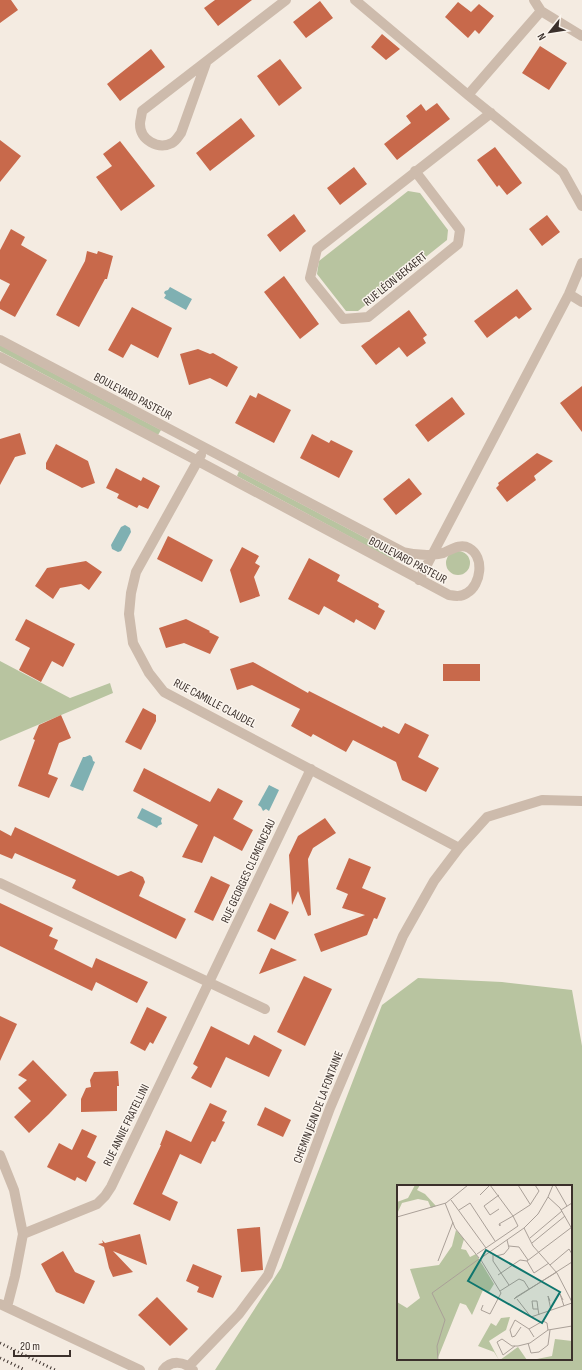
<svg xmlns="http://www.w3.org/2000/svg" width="582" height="1370" font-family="'Sofia Sans Condensed',sans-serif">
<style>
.green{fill:#b8c4a0;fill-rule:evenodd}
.water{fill:#7fb0b2}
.building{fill:#c8694b}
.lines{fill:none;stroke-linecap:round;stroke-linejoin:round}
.street{stroke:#cdbbac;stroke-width:10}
.rail{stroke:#3b302b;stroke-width:3;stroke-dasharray:1 3;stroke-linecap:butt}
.labels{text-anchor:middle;stroke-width:3;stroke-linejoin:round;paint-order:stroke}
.street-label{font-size:12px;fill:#3b302b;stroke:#fbf5ee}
.inset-road{fill:none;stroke:#aaa098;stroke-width:1}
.view{fill:#0f766e;fill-opacity:0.15;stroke:#0f766e;stroke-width:2}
.inset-edge{fill:none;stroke:#3b302b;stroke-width:2}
</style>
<rect width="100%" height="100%" fill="#f4ebe1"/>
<!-- green -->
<path class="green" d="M408,191L420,193L448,230L447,240L358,311H346L317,274L319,261Z
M0,345L161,430L158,435L0,351Z
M239,471L396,554L393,560L237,476Z
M446 563a12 12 0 1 1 24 0a12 12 0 1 1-24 0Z
M0,661L70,698L110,683L113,693L0,741Z
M418,978L502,982L572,990L582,1046V1370H215L281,1268L382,1005ZM398,1186H571V1359H398Z"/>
<!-- water -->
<path class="water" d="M170,287L192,299L186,310L164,298L166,295L164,293L165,291L168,290Z
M125,525L130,528L131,532L121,551L118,552L112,549L111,545L121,527Z
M90,755L92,757L93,761L95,762L83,791L70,786L83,757H85Z
M269,785L279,790L269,811L266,809L263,811L261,807L258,805Z
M142,808L162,818L161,821L162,824L158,826L157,828L137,818Z"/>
<!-- building -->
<path class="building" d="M0,0H11L18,10L0,23Z
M215,0H252L218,26L204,8Z
M320,1L333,18L306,38L293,22Z
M458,2L471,12L479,4L494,16L479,34L475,30L468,38L445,17Z
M382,34L400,49L386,60L371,47Z
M540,46L567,63L549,90L522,73Z
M151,49L165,67L120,101L107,84Z
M280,59L302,88L279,106L257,76Z
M437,103L450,119L397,160L384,144L411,123L406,116L421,104L426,111Z
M241,118L255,136L210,171L196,153Z
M0,140L21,156L0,182Z
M120,141L155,186L121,211L96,177L112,166L103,154Z
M495,147L522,183L507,195L499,185L497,187L477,160Z
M354,167L367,184L340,205L327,188Z
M294,214L306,231L280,252L267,235Z
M547,215L560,232L542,246L529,229Z
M11,229L25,237L21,245L47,260L15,317L0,309V302L10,284L0,279V250Z
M87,251L97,254L98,251L113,256L107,279H105L79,327L56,315L85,261Z
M284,276L319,324L300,339L264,292Z
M517,289L532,309L519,319L516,316L487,338L474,321Z
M132,307L172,328L158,358L131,344L123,358L108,350Z
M409,310L427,335L423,338L426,343L407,357L399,347L376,365L361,346Z
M198,349L210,354L213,353L238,367L227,387L210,378L189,385L180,354Z
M582,386V432L560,403Z
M258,393L291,410L274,443L235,423L250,395L256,398Z
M452,397L465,414L428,442L415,425Z
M20,433L26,454L15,457L0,485V439Z
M312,434L329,443L331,440L353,451L339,478L300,458Z
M56,444L88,461L95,483L82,488L46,469V463Z
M537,453L553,461L534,476L536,480L507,502L496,488L499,485L498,483Z
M116,468L141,481L143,477L160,486L148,509L139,505L137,508L117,498L119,494L106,488Z
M409,478L422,494L396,515L383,499Z
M168,536L213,560L202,582L157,559Z
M242,547L259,556L255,563L260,566L254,577L260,596L240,603L230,570Z
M309,558L340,575L337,581L379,604L378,607L385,611L375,630L356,619L354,623L324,606L319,615L288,599Z
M86,561L102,572L89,590L81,584L60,588L53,599L35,586L47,568Z
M26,619L75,644L63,667L52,661L41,682L19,670L30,648L15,640Z
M186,619L210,631L209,632L219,637L210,654L184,643L166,648L159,628Z
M253,662L308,693L309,691L382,728L383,726L399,734L405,723L429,735L418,757L439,768L426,792L402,780L396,762L353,740L346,752L313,734L311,737L291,726L300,709L252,685L237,690L230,669Z
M443,664H480V681H443Z
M143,708L156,715V721L141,750L125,742Z
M61,715L71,738L59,743L48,774L58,778L49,798L18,786L35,740L33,739L39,725Z
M144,768L210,802L218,788L243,801L233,819L253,830L242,851L214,836L202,863L182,857L198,825L133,791Z
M325,818L336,833L313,848L308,859L311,915L308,916L298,891L292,905L289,855L298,836Z
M15,827L118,876L131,871L143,877L145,882L139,896L186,919L176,939L72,888L76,880L15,853L12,859L0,854V830L11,836Z
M349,858L371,867L362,888L386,898L377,919L374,918L367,935L321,952L314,934L365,915L342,908L348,894L336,889Z
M211,876L230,885L213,921L194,912Z
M0,903L53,928L49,936L58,940L54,949L92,968L96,958L148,982L137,1003L96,982L92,991L0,946Z
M270,903L289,912L275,940L257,931Z
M271,948L297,960L259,974Z
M304,976L332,989L305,1046L277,1032Z
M147,1007L167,1017L153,1044L150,1042L145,1051L130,1043Z
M0,1016L17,1024L0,1061Z
M211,1026L249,1045L254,1035L282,1050L269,1077L226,1057L211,1088L191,1078L198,1067L193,1064Z
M33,1060L67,1095L49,1114H48H49L29,1133L14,1117L31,1101L18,1088L27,1080L18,1075Z
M118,1071L119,1086H117V1111L81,1112V1099L86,1088L91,1087L90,1080L94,1072Z
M210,1103L227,1111L222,1121L225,1122L215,1142L212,1141L201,1164L180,1154L162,1194L178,1202L170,1221L133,1204L161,1145H160L166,1130L191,1142Z
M265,1107L291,1120L283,1137L257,1125Z
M82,1129L97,1136L87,1157L96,1162L86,1182L77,1177L75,1181L47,1167L59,1143L72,1150Z
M260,1227L263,1270L241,1272L237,1229Z
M140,1234L147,1265L113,1251L133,1272L113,1277L109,1268L104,1247L98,1244L103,1243L102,1240L105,1243Z
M63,1251L75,1272L95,1281L84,1304L56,1292L41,1264Z
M193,1264L222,1276L213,1298L197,1292L199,1287L186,1281Z
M157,1297L188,1329L170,1346L138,1315Z"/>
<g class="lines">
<!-- street -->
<path class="street" d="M355,0L468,95L563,172L582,206
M534,0L541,11L582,36
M206,63L181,133C178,137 176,141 172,143C158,150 140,140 140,124C140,120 142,115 142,111L286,0
M468,95L541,11
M415,171L460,230L458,244L368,317L343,319L310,278L317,249L491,113
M569,294L582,302
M0,340L403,552C411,554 419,555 427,555C432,555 438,554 443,553C451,550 460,543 469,548C485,557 481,585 467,593C461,597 455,596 449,595L198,461L0,357
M201,455L136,572L131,593L129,614L133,643L149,673L164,692L459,848
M419,580L569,294L582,263
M0,883L265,1009
M0,1155L14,1190L23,1234L15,1276L7,1307
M23,1234L97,1204L105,1196L111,1187L311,769
M0,1304L140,1370
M189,1366L239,1314L268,1275L330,1108L403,936L434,881L459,848L487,817L542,800L582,801
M163,1370C171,1360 184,1361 193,1370"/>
<!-- rail -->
<path class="rail" d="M0,1343L55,1370
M0,1358L25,1370"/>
</g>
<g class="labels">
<!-- street labels -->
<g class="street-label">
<text transform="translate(395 279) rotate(-39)" y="4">RUE LÉON BEKAERT</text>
<text transform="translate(133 396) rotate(28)" y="4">BOULEVARD PASTEUR</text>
<text transform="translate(408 560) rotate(28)" y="4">BOULEVARD PASTEUR</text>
<text transform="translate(215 703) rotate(28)" y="4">RUE CAMILLE CLAUDEL</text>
<text transform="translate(248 871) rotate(-65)" y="4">RUE GEORGES CLEMENCEAU</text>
<text transform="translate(318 1107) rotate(-69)" y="4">CHEMIN JEAN DE LA FONTAINE</text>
<text transform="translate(126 1125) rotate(-64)" y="4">RUE ANNIE FRATELLINI</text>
</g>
</g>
<!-- overview -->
<g transform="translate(397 1185)">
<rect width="175" height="175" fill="#f4ebe1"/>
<path d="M18,0H23L20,5L28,9L39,21L34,23L31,16L21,14L5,18L0,29V17L11,13ZM59,45L67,54L64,64L69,65L73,72L79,69L97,99L92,107L86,105L75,130L69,120L63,118L40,175H0V117L10,123L23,113L13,84L42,80L55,61ZM113,132L109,145L92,156L102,175L97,167L81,161L94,138L99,141L104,133ZM158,154L175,156V175H135L155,171ZM121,162L130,175H103L118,164Z" fill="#b8c4a0"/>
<path class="inset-road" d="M93,0L116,31L102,39L103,41V39M121,0L133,19M156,0L151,12L163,23L175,44M158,0L170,21M83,10L93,0M54,15L89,63M48,18L58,43L82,73M102,24L93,30L87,21L102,10M62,25L73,18L98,56M164,25L175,18M0,32L49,18L71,0M127,43L136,61L160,88L175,117M133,53L165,26M135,58L168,31M112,61L122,62L131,75M93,67L99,71L107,69L112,63L110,55M80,69L121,41L116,31L133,20L142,6L138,0M96,70V76L112,100M84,73L127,43L141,29L151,12M84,75L104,108L93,129L84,125L86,120M41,76L56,37M130,76L137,88L152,78M153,80L172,64L175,69M160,87L119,112L117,114L175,77M101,90L123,75L130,76L175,42M103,106L122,94L127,96L132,104M120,114L134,132L175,118M166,115L163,109L167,121M153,116L151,111L154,125M141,124H136L135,116H140L141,124L142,130M124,142L118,151L115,152L113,145L118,135L132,144M137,152L132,144L146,136L150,138L151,145M131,158L134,168L142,167L151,160L153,145M118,161L106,170L100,157L105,154L115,161H121L133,158L151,145L175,141M41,175L40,161L48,135L35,108L82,74"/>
<path class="view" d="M89,65L163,107L145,138L71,96Z"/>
<rect width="175" height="175" class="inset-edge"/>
</g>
<!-- north arrow -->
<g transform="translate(550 32) rotate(240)" stroke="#fbf5ee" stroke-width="3" paint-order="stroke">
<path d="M0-3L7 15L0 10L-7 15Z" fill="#3b302b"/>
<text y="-6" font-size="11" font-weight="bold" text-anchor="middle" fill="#3b302b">N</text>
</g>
<!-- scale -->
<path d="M14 1350v6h56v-6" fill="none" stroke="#3b302b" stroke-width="2"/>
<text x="20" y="1350" font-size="12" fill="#3b302b" stroke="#fbf5ee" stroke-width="3" paint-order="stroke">20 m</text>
</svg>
